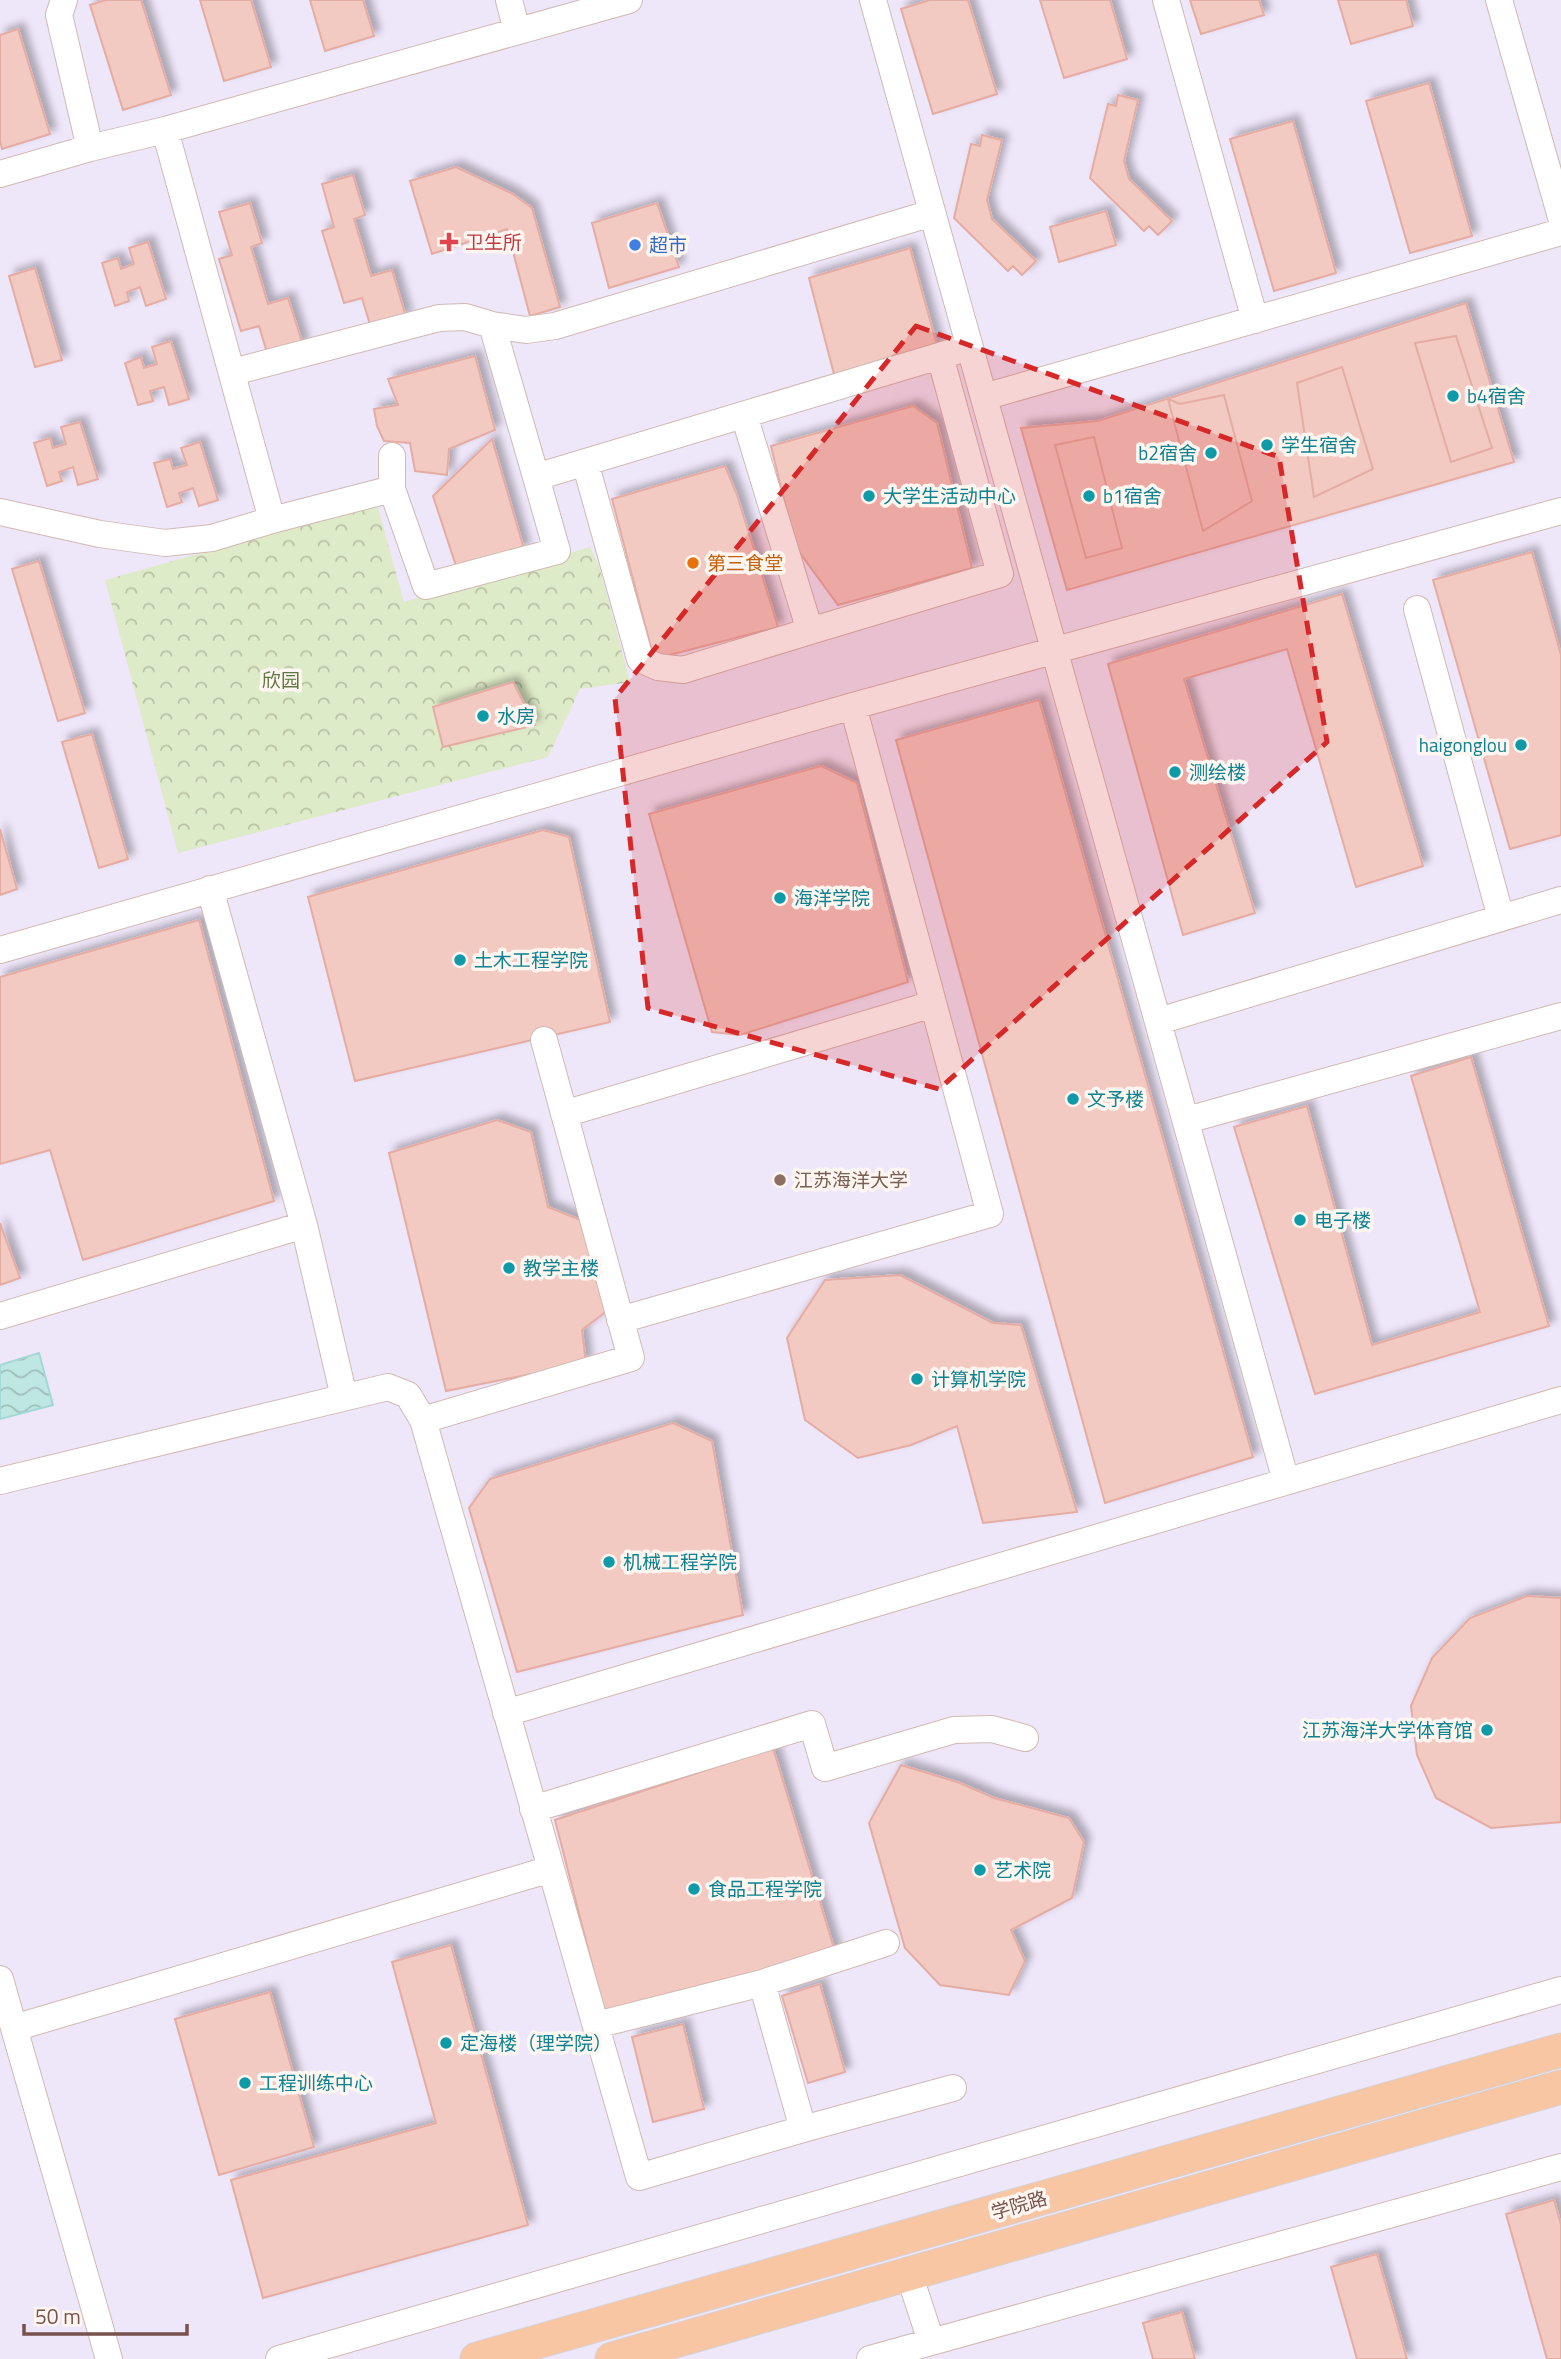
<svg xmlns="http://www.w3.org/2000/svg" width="1561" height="2359" font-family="'Titillium Web','Noto Sans SC',sans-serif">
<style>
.education{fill:#eee6f9}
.forest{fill:url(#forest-crowns)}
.water{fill:url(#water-waves);stroke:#a4d8d4;stroke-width:2}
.building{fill:#f2cac2;stroke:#e4aca3;stroke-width:2;filter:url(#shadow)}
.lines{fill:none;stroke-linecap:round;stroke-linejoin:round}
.minor-casing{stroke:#d2b9b2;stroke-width:28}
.major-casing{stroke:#d9cfcd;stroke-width:35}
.minor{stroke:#fff;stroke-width:26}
.major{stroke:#f9c6a4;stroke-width:33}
.marked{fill:#d62828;fill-opacity:0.2;stroke:#d62828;stroke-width:5;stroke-dasharray:14 9;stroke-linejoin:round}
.health-dot{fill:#e0444e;stroke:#fff6f1;stroke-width:2.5}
.shop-dot{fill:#3f7fe0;stroke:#fff6f1;stroke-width:2.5}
.culture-dot{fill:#0f9aa8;stroke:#fff6f1;stroke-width:2.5}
.food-dot{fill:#e8710a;stroke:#fff6f1;stroke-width:2.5}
.education-dot{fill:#8d6e63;stroke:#fff6f1;stroke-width:2.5}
.labels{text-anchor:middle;stroke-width:7;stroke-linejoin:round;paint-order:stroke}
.health-label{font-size:19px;fill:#be3a42;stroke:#fff6f1;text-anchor:start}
.shop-label{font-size:19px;fill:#366cbe;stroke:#fff6f1;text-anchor:start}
.culture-label{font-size:19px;fill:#0d838f;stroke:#fff6f1;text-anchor:start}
.food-label{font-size:19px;fill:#c56008;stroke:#fff6f1;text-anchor:start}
.park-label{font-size:19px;fill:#5e7741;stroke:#fff6f1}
.education-label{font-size:19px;fill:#785e54;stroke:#fff6f1;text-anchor:start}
.street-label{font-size:19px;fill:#78524d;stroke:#fff6f1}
</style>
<defs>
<pattern id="forest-crowns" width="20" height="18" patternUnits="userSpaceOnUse" patternTransform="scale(1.75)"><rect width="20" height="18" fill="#deebc8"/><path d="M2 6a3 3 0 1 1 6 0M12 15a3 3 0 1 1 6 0" fill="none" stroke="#b9c1a5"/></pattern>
<pattern id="water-waves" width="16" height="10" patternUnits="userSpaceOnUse" patternTransform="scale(1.75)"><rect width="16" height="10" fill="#bee7e3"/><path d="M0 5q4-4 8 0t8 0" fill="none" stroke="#9fbeba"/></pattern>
<filter id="shadow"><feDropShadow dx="6" dy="-6" stdDeviation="3.5" flood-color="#0004"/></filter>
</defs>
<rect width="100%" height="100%" fill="#fcf1ea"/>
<!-- education -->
<path class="education" d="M0,0H1561V2359H0Z"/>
<!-- forest -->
<path class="forest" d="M377,504L404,602L590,547L600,569L630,682L580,689L548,757L178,853L105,580Z"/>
<!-- water -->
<path class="water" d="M39,1353L53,1405L0,1419V1365Z"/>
<!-- building -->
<path class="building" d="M106,0H141L171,95L123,110L90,5Z
M200,0H251L271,67L224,81Z
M310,0H363L374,36L325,51Z
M930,0H968L997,94L933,114L901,9Z
M1040,0H1110L1127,59L1064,78Z
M1190,0H1259L1264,15L1201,34Z
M1338,0H1406L1413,26L1351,44Z
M18,29L50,134L2,149L0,141V35Z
M1429,83L1472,236L1410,253L1366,101Z
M1118,95L1138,100L1124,161L1129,179L1172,221L1158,235L1149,226L1144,231L1090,178L1108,104L1116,106Z
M1293,121L1336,273L1274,291L1230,139Z
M982,135L1002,140L987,200L992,219L1036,261L1022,275L1013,266L1008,271L954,218L971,144L980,146Z
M456,167L513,194L532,208L560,307L530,316L507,229L432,254L410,181Z
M353,175L365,215L354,219L371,276L392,270L406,317L371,328L362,298L344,303L322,231L334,227L322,184Z
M250,203L262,243L251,247L268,304L288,298L303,345L268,356L259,326L241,331L219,259L232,255L219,212Z
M657,203L679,267L609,288L592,223Z
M1106,211L1116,245L1059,262L1050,227Z
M148,242L166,299L146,306L140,287L127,292L129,301L115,306L102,263L118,258L121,269L134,264L129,248Z
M910,248L938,349L835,378L809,278Z
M35,268L62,360L35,367L9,276Z
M1466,303L1514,462L1067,590L1021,428L1098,421Z
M1456,336L1492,448L1451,462L1415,343Z
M171,341L189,399L169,405L164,387L150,391L153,401L138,405L125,363L141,357L144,368L157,364L152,347Z
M475,356L495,430L449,449L447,475L415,471L410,443L384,441L377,426L374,409L398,405L388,379Z
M1342,367L1373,469L1314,497L1297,383Z
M1224,395L1252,501L1203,531L1168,399L1180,404Z
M913,406L937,423L972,568L838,605L795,546L771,446Z
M80,422L98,479L78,485L73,467L59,472L62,481L47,486L34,443L50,438L53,448L66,444L61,427Z
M1094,437L1122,548L1086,558L1055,445Z
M492,439L524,549L458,572L433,496Z
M200,442L218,500L199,506L193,488L179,493L182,502L167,507L154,463L170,459L173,469L187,465L181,448Z
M725,466L737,495L778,627L654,659L612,499Z
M1532,552L1561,655V835L1510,849L1433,580Z
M39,561L85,713L58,721L12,569Z
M1342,594L1423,866L1356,887L1287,649L1184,679L1255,913L1183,935L1108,664Z
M513,682L535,725L443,747L433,707Z
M1039,700L1253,1457L1105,1503L896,740Z
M92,734L128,859L99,868L62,742Z
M821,766L857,783L908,982L740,1035L712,1032L649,814Z
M0,829L17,889L0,895Z
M543,830L569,837L610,1022L355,1081L308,897Z
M199,920L274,1201L83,1260L50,1150L0,1164V977Z
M1471,1057L1549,1326L1315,1394L1234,1127L1307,1106L1372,1345L1480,1312L1411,1076Z
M497,1120L531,1132L548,1207L593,1225L608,1310L582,1330L586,1363L446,1391L389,1153Z
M0,1223L20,1278L0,1285Z
M900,1275L993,1323L1021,1325L1077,1512L983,1523L957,1426L911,1445L858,1458L805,1420L787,1338L825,1280Z
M673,1423L712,1441L743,1615L517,1672L469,1508L490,1479Z
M1527,1596L1561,1598V1822L1491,1828L1436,1798L1417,1755L1411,1706L1432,1658L1470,1618Z
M773,1748L837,1958L604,2011L555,1820Z
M901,1765L960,1783L994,1798L1069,1818L1084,1842L1072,1898L1011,1930L1025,1961L1009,1995L940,1985L905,1948L869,1823Z
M451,1945L528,2225L263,2298L231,2180L436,2123L392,1962Z
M820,1984L845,2072L808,2083L782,1996Z
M270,1992L314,2147L219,2175L175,2019Z
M683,2024L704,2109L653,2122L632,2037Z
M1554,2200L1561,2225V2359H1547L1506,2214Z
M1377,2254L1407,2359H1357L1331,2267Z
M1182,2312L1195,2359H1153L1143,2323Z"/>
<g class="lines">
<!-- minor casing -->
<g class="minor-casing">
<path id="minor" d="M64,0L59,15L90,148
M509,0L517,31
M873,0L1286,1481
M1166,0L1255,320
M1499,0L1561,217
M165,130L272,520L392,489
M0,174L90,148L165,130L629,0
M492,325L536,477L956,351
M233,372L439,318L465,317L492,325L526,330L555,326L932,213
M984,397L1561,232
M744,415L810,631L1000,574L940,356
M392,456V489L426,586L557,551L536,477
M585,462L640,659L658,667L683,670L810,631
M0,512L100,534L165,543L212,538L272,520
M1417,609L1501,918
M0,950L853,706L1561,511
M1159,1021L1561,900
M564,1114L933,1004
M1187,1120L1561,1016
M304,1225L344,1397
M0,1316L304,1225L210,889
M620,1320L990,1214L853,706
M423,1420L631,1358L544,1040
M0,1481L388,1387L408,1395L423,1420L639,2177L803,2129
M506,1713L1561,1400
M533,1809L812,1724L825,1768L954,1730L992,1729L1025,1738
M0,1979L14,2028L551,1869
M762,1983L803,2129L953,2088
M596,2025L762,1983L886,1943
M14,2028L109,2359
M909,2274L931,2341
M279,2359L1561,1990
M870,2359L1561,2167"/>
</g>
<!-- major casing -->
<g class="major-casing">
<path id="major" d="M477,2359L1561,2050
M612,2359L1561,2087"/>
</g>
<!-- minor -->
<use href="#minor" class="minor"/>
<!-- major -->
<use href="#major" class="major"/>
</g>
<!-- marked area -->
<path class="marked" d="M916,326L1279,457L1327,742L939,1089L648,1008L615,698Z"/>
<!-- markers -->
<path class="health-dot" d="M445.5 231.5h7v7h7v7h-7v7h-7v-7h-7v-7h7z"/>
<circle class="shop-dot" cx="635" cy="245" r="7"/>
<g class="culture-dot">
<circle cx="1453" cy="396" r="7"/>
<circle cx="1267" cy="445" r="7"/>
<circle cx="1211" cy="453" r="7"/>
<circle cx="869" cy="496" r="7"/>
<circle cx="1089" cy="496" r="7"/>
<circle cx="483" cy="716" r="7"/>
<circle cx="1521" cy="745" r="7"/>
<circle cx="1175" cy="772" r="7"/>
<circle cx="780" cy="898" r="7"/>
<circle cx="460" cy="960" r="7"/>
<circle cx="1073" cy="1099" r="7"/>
<circle cx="1300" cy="1220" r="7"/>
<circle cx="509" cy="1268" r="7"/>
<circle cx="917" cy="1379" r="7"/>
<circle cx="609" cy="1562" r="7"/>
<circle cx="1487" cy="1730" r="7"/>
<circle cx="980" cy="1870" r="7"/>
<circle cx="694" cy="1889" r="7"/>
<circle cx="446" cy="2043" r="7"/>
<circle cx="245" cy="2083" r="7"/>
</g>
<circle class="food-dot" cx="693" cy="563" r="7"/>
<circle class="education-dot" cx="780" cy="1180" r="7"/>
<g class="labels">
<!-- health labels -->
<g class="health-label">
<text x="465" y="249">卫生所</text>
</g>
<!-- shop labels -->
<g class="shop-label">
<text x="649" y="252">超市</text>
</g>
<!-- culture labels -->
<g class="culture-label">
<text x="1467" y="403">b4宿舍</text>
<text x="1281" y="452">学生宿舍</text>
<text x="1197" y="460" text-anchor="end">b2宿舍</text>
<text x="883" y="503">大学生活动中心</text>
<text x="1103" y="503">b1宿舍</text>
<text x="497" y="723">水房</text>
<text x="1507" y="752" text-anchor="end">haigonglou</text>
<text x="1189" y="779">测绘楼</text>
<text x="794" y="905">海洋学院</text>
<text x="474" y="967">土木工程学院</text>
<text x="1087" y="1106">文予楼</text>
<text x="1314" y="1227">电子楼</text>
<text x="523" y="1275">教学主楼</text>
<text x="931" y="1386">计算机学院</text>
<text x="623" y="1569">机械工程学院</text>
<text x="1473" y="1737" text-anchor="end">江苏海洋大学体育馆</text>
<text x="994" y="1877">艺术院</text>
<text x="708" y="1896">食品工程学院</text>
<text x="460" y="2050">定海楼（理学院）</text>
<text x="259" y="2090">工程训练中心</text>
</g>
<!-- food labels -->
<g class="food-label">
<text x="707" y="570">第三食堂</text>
</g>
<!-- park labels -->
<g class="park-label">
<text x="281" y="687">欣园</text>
</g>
<!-- education labels -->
<g class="education-label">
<text x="794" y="1187">江苏海洋大学</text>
</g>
<!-- street labels -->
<g class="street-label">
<text transform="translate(1019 2205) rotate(-16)" y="7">学院路</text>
</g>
</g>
<!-- scale -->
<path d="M24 2324v10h163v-10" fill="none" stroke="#78524d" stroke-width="3.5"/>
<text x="35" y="2324" font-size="21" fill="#78524d" stroke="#fff6f1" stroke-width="5" paint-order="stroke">50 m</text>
</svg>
